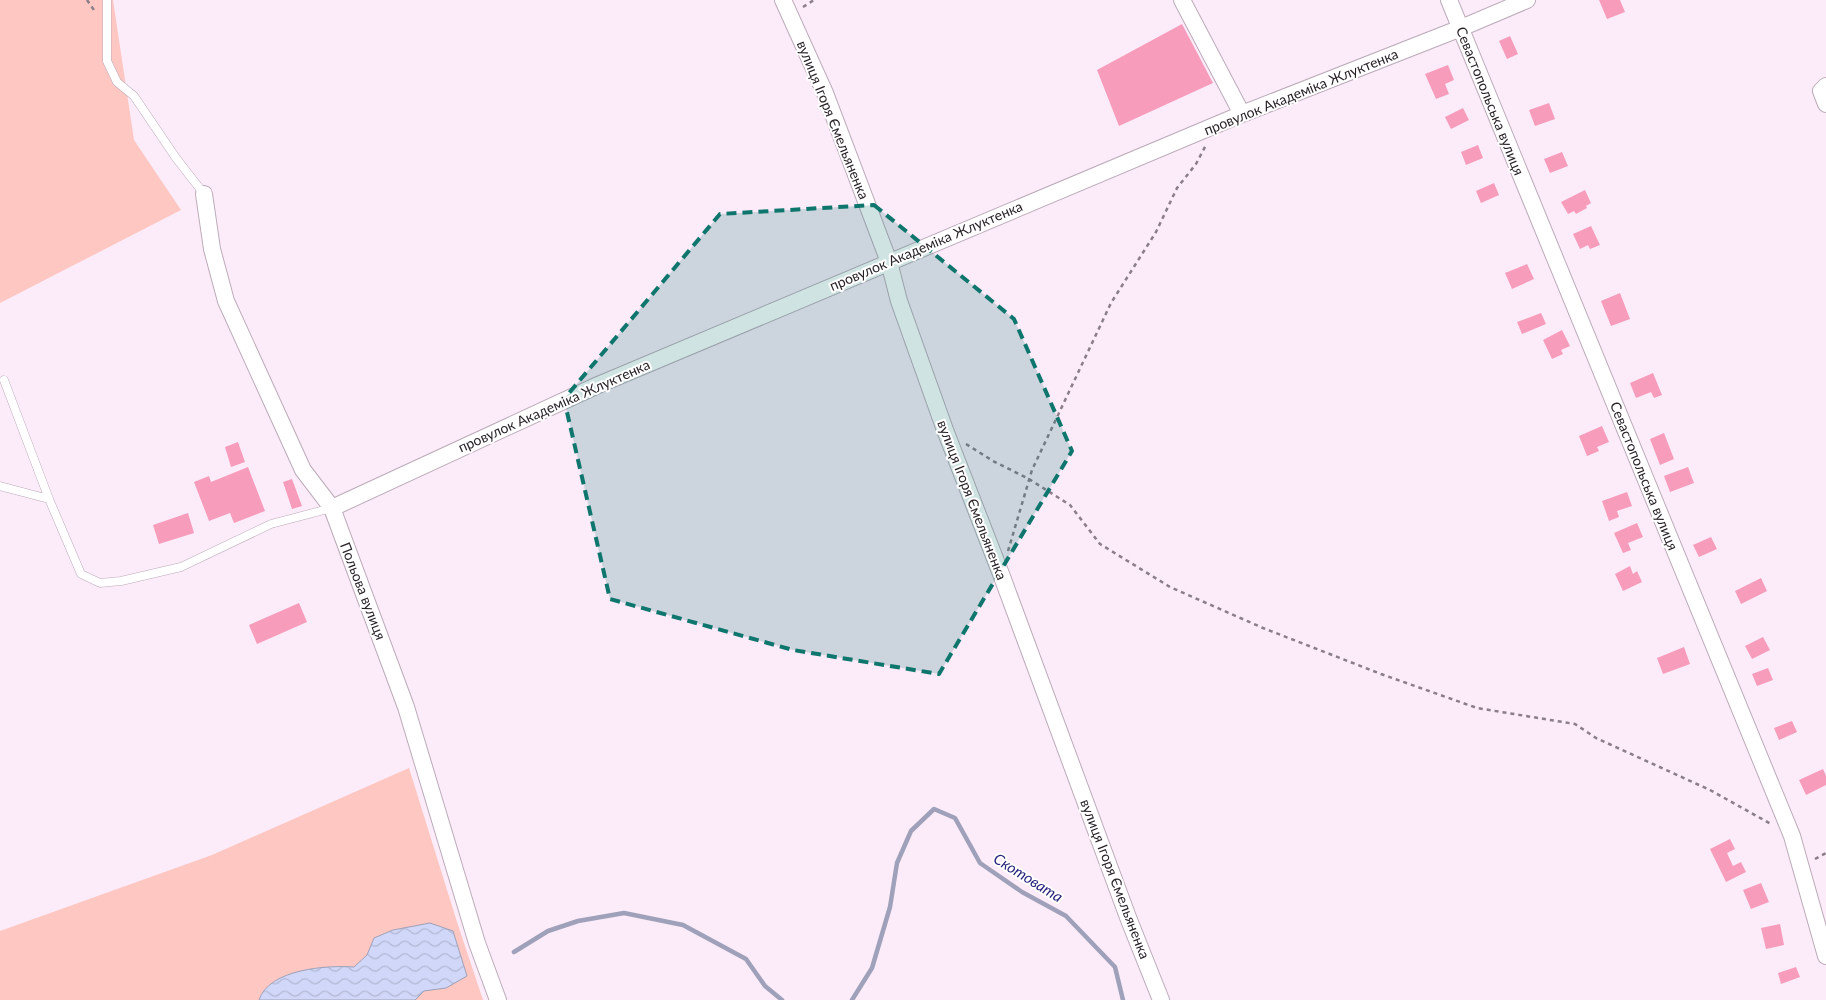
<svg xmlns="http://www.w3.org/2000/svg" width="1826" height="1000" font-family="Lato,sans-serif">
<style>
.grass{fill:#fec7c1}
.water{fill:url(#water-waves);stroke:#9ea1b9}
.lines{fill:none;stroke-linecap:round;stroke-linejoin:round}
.stream{stroke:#9ea1b9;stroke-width:4.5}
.building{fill:#f79cbb}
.lane-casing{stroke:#bcabb9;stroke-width:9}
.street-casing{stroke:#bcabb9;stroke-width:18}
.path{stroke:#8a7f88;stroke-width:2.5;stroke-dasharray:4 4;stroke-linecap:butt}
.lane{stroke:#fff;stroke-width:8}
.street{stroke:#fff;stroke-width:16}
.marked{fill:#0f766e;fill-opacity:0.2;stroke:#0f766e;stroke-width:4;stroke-dasharray:10 6;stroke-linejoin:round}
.labels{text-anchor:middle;stroke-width:4;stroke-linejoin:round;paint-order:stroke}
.street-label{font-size:14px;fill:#282227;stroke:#fff}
.water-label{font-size:15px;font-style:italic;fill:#26237c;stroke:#fff}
</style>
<defs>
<pattern id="water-waves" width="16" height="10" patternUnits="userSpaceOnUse" patternTransform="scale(1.25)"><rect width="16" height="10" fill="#d0d7f8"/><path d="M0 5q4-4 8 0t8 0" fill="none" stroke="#b3b8d5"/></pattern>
</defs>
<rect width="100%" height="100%" fill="#fcebf9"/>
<!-- grass -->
<path class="grass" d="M0,0H113L134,140L181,210L0,303Z
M409,768L457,922L483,1000H0V931L212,855Z"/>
<!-- water -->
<path class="water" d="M430,923L453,931L467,976L446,988L424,991L415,1000H259C269,969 327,965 354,967L367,955L374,938L393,930Z"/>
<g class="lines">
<!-- stream -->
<path class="stream" d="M514,952L548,931L578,921L624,913L683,925L746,959L765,986L782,1000
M852,1000L872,968L890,907L897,863L911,831L934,809L955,818L980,863L1022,892L1066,916L1115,967L1123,1000"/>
</g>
<!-- building -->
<path class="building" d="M1599,0H1620L1625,12L1607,19Z
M1182,24L1213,83L1119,126L1097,70Z
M1510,36L1518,54L1507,59L1499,41Z
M1448,65L1454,80L1445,84L1449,94L1436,99L1425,74Z
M1549,103L1555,119L1535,126L1529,110Z
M1463,108L1469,120L1451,129L1445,117Z
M1478,145L1483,158L1466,165L1461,152Z
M1562,152L1568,166L1550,173L1544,159Z
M1494,183L1499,195L1481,203L1476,191Z
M1585,190L1591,203L1586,206L1587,208L1576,214L1574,211L1568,214L1561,202Z
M1591,226L1600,245L1590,249L1588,245L1580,249L1573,234Z
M1527,264L1534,279L1512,289L1505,273Z
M1620,293L1630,319L1611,326L1601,301Z
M1541,313L1546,324L1522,334L1517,322Z
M1562,330L1570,346L1561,350L1563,354L1552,359L1543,340Z
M1653,373L1662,395L1654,398L1651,392L1636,398L1630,383Z
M1602,426L1609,442L1597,447L1599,451L1587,456L1579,436Z
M1664,433L1674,459L1660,465L1650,439Z
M238,442L245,462L231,467L225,447Z
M248,467L265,511L234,523L230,513L209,521L194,482L209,476L211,482Z
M1688,467L1694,483L1670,492L1664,476Z
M292,479L302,506L292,509L283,482Z
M1627,492L1632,506L1617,511L1619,517L1609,521L1602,501Z
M188,513L194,533L159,544L153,525Z
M1637,523L1643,537L1628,543L1631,550L1623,553L1614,533Z
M1711,537L1717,549L1699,557L1693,545Z
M1630,566L1633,574L1637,571L1642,582L1623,591L1615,574Z
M1761,578L1767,591L1741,604L1735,591Z
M299,603L307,622L257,644L249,625Z
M1763,637L1770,650L1752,659L1745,646Z
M1684,647L1690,664L1663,674L1657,658Z
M1768,668L1773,680L1757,686L1752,674Z
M1792,721L1797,732L1779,740L1774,728Z
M1823,769L1826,776V785L1806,795L1799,780Z
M1730,839L1735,849L1727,853L1733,866L1741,862L1746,872L1726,882L1710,849Z
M1761,883L1769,902L1751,909L1743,890Z
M1780,924L1784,945L1766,949L1761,928Z
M1796,967L1800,977L1781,984L1778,973Z"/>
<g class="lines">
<!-- lane casing -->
<g class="lane-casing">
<path id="lane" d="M107,0V61L117,82L134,96L176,158L204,194
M4,380L49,499L81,574L100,583L121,581L181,567L271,524L332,508
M0,486L49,499"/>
</g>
<!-- street casing -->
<g class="street-casing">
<path id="street" d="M783,0L825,93L889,262L899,301L945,430L1001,574L1129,920L1161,1000
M1182,0L1242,114
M1449,0L1792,836L1826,956
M1826,86L1821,91L1826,104
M204,194L212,249L226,301L303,470L332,508L406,707L477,943L498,1000
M332,508L598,385L1242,114L1461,28L1527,0"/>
</g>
<!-- path -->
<path class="path" d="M87,0L96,13
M803,7L814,0
M966,444L993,461L1029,479L1070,505L1100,544L1170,587L1263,628L1381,674L1477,708L1575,724L1596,738L1710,790L1771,824
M1008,551L1032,470L1111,303L1156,232L1177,188L1196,164L1206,145
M1815,859L1826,853"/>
<!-- lane -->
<use href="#lane" class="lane"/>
<!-- street -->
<use href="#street" class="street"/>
</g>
<!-- marked area -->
<path class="marked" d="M874,205L1014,319L1072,451L939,674L793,650L610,599L564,399L720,214Z"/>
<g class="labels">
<!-- street labels -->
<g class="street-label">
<text transform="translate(1301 92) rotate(-22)" y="5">провулок Академіка Жлуктенка</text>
<text transform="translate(1490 101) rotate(68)" y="5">Севастопольська вулиця</text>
<text transform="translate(833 120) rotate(68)" y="5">вулиця Ігоря Ємельяненка</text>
<text transform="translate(926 246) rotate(-23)" y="5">провулок Академіка Жлуктенка</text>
<text transform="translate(554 406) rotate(-24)" y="5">провулок Академіка Жлуктенка</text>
<text transform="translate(1644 476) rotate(68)" y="5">Севастопольська вулиця</text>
<text transform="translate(972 500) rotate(69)" y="5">вулиця Ігоря Ємельяненка</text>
<text transform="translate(363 591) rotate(69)" y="5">Польова вулиця</text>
<text transform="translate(1115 879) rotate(69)" y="5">вулиця Ігоря Ємельяненка</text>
</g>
<!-- water labels -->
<g class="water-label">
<text transform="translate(1028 878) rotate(32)" y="5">Скотовата</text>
</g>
</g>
</svg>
